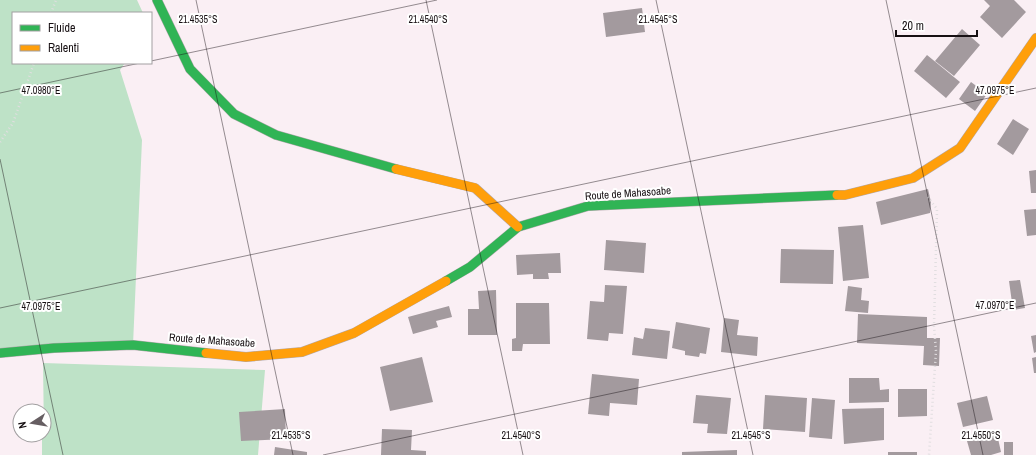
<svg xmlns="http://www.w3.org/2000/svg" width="1036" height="455" font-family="'Archivo Narrow',sans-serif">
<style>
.green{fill:#bee2c7}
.building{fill:#a39a9e}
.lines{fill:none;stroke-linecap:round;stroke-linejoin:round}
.fast-casing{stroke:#b1a8ac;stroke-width:10}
.slow-casing{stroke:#b1a8ac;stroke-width:10}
.path{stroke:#e1dee0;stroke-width:2.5;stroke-dasharray:1 3;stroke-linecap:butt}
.fast{stroke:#30b455;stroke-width:9}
.slow{stroke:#ff9f0a;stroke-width:9}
.ticks{fill:none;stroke:#171013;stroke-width:1;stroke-opacity:0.45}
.labels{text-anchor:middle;stroke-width:4;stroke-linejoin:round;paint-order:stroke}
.street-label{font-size:11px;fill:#171013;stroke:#fff}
.ticks-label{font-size:10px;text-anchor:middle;fill:#171013;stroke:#fff;stroke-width:4;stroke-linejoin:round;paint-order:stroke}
</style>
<rect width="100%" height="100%" fill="#faeff4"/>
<!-- green -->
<path class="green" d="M0,0H137L143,13H13V63H125L120,70L142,140L133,345L0,353Z
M43,363L265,370L258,455H42V435H44Z"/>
<!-- building -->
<path class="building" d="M984,0H1014L1026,12L1002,38L980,17L990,6Z
M642,8L645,32L606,37L603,13Z
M962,29L980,45L954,76L935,61Z
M927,55L960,82L946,98L914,71Z
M971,82L987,94L975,111L959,99Z
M1013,119L1029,129L1013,155L997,144Z
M1036,170V193H1031L1029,171Z
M928,189L931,202L930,213L881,225L876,202Z
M1036,209V235L1027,236L1024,210Z
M863,225L869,278L843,281L838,227Z
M606,240L646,243L644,273L604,270Z
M781,249L834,250L833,284L780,283Z
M560,253L561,273H548L549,279H533V274L517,275L516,255Z
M1020,280L1025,308L1013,310L1009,281Z
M605,285L627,286L623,334L609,333L608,341L587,339L590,301L604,302Z
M848,286L862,288L861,300L869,301L868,313L845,311Z
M496,290L497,335H468V309H479L478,291Z
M516,303H549L550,344H523L522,351H512V339L516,338Z
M449,306L452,317L436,321L438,327L413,334L408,317Z
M858,314L927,317V338H940L939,366L923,365L924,346L857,343Z
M724,318L739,320L737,335L758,337L757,356L721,352Z
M676,322L710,328L706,354L700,353L699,357L685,355V351L672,348Z
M645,328L670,331L667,359L632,355L634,337L643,339Z
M1036,335V352L1034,353L1031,336Z
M422,357L433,402L390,411L380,367Z
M1036,357V373H1034L1032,358Z
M592,374L639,379L637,405L610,403L609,416L588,414Z
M849,378H879L880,390L889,389V402L849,403Z
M898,389H927V416L898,417Z
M696,395L731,398L727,434L707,433L708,424L693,423Z
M765,395L807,398L805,432L763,429Z
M987,396L993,420L963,427L957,403Z
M812,398L835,400L832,439L809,437Z
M884,408V440L844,444L842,409Z
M285,409L286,439L241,441L239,412Z
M382,429L412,430L411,450L426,451V455H381Z
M997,434L1001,452L991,455H971L967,441Z
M1004,442H1013V455H1004Z
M275,447L307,452V455H274Z
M737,450V455H682V452Z
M888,452H917V455H888Z"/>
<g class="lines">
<!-- fast casing -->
<g class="fast-casing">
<path id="fast" d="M157,0L190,69L234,114L276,135L396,169
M446,281L470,267L518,227L588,206L837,195
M0,353L54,348L133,345L206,353"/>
</g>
<!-- slow casing -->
<g class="slow-casing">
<path id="slow" d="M396,169L475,188L518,227
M837,195H845L913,178L960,148L1036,38
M206,353L246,357L302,352L354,333L446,281"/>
</g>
<!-- path -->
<path class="path" d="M51,13L56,0
M0,142L13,123L34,63
M928,197L937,209L934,326L936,351L929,455"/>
<!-- fast -->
<use href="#fast" class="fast"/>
<!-- slow -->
<use href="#slow" class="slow"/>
</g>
<!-- ticks -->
<path class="ticks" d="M196,0L293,455M426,0L523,455M656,0L753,455M886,0L983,455M151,61L437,0M0,93L140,63M0,159L63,455M0,308L1036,88M323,455L1036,303"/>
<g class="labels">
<!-- street labels -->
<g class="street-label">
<text transform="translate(628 193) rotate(-4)" y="4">Route de Mahasoabe</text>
<text transform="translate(212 340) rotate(4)" y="4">Route de Mahasoabe</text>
</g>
</g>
<g class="ticks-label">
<text x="198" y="23">21.4535°S</text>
<text x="428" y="23">21.4540°S</text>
<text x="658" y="23">21.4545°S</text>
<text x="995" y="94">47.0975°E</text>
<text x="41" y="94">47.0980°E</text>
<text x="995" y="309">47.0970°E</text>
<text x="41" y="310">47.0975°E</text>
<text x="291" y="439">21.4535°S</text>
<text x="521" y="439">21.4540°S</text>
<text x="751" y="439">21.4545°S</text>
<text x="981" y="439">21.4550°S</text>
</g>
<!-- legend -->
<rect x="12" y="12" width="140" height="52" fill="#ffffff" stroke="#a29fa1"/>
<rect x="20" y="25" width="20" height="6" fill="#30b455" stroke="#a29fa1"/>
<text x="48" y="32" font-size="12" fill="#171013">Fluide</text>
<rect x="20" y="45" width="20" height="6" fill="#ff9f0a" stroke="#a29fa1"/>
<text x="48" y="52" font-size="12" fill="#171013">Ralenti</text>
<!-- north arrow -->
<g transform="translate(32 423) rotate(258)"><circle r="19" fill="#ffffff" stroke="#a29fa1"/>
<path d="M0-3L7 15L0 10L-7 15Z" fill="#665e62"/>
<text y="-6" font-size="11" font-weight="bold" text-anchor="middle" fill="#171013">N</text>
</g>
<!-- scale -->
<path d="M896 30v6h81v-6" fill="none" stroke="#171013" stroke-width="2"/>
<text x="902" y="30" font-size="12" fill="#171013" stroke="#ffffff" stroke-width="3" paint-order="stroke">20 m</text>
</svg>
